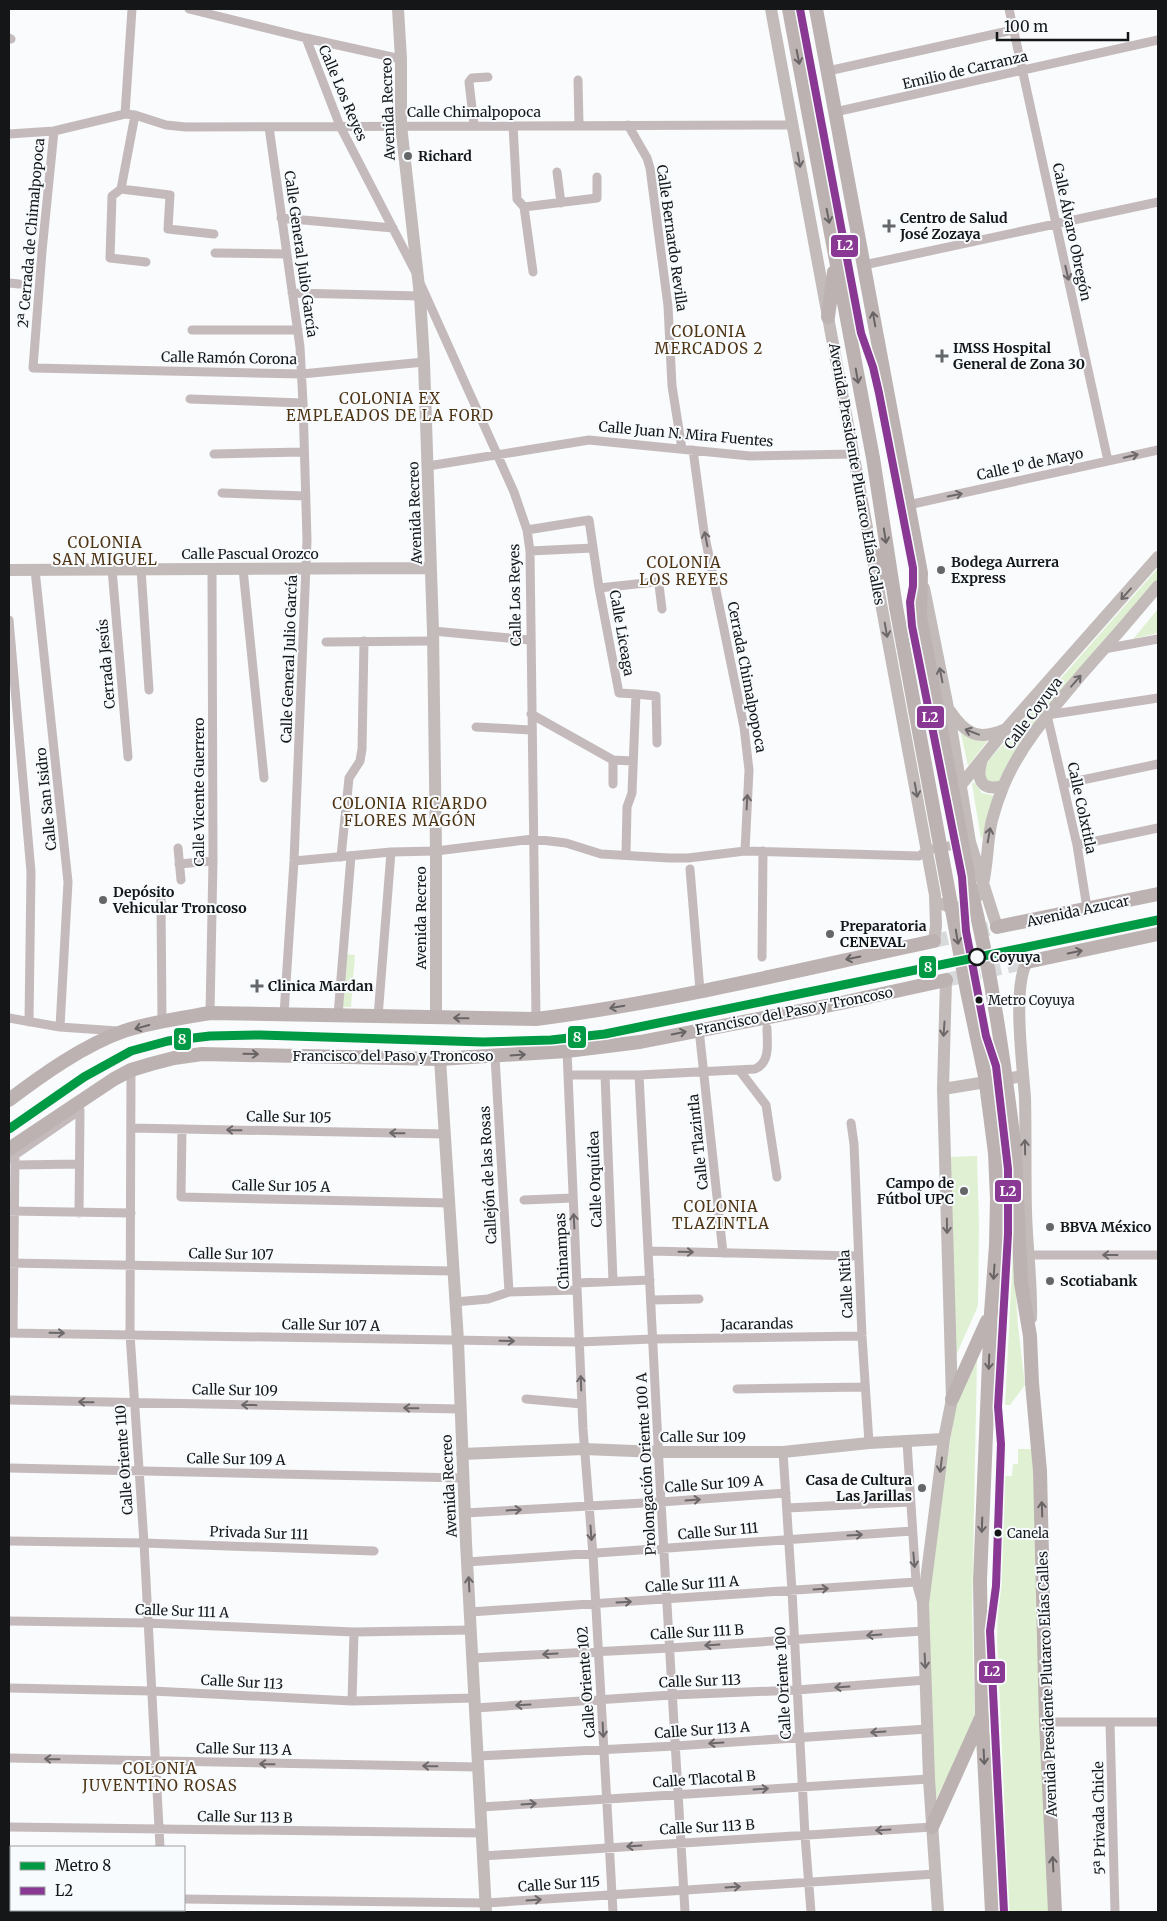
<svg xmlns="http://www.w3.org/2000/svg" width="1167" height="1921" font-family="Merriweather,serif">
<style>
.green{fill:#e0f1d3}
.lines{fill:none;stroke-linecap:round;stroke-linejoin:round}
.primary-tunnel{stroke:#d7d9db;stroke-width:14;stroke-dasharray:14 7;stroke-linecap:butt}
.street{stroke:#c4babb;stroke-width:9}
.secondary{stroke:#c3baba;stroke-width:12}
.primary{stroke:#bdb2b2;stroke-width:14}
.primary-bridge{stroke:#bdb2b2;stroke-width:14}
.bus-1-casing{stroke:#f8fbfe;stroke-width:11}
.bus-1{stroke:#893894;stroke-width:8}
.metro-1-casing{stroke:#f8fbfe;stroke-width:12}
.metro-1{stroke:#009a44;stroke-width:9}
.oneway{stroke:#686465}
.oneway2{stroke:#6c6869}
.oneway3{stroke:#6c686a}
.poi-dot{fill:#646668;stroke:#f8fbfe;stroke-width:2}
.stop-dot{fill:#f8fbfe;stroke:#141618;stroke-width:2.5}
.bus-dot{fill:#141618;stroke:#f8fbfe;stroke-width:2}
.labels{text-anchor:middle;stroke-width:4;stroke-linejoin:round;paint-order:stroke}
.bus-label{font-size:13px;fill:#141618;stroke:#f8fbfe;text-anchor:start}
.street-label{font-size:14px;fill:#141618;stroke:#f8fbfe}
.poi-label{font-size:14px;font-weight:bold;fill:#141618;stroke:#f8fbfe;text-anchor:start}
.stop-label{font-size:14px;font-weight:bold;fill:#141618;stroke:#f8fbfe;text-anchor:start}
.neighbourhood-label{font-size:15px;letter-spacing:1px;fill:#4f3414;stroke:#f8fbfe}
.line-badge{stroke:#f8fbfe;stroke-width:2}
.badge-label{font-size:14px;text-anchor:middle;font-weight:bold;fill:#fff}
</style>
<rect width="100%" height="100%" fill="#f9fbfd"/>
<!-- green -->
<path class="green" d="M1158,568V584L1001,779L997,783H986L985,767L988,761Z
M1158,609V633L1133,639Z
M960,729L988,740L968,766Z
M974,782L982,793L996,796L983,837L981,839L972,784Z
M344,954L355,955L351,1007H341Z
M977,1156L979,1226L978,1306L953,1362L949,1157Z
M1013,1252L1018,1326L1025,1385L1010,1405H1005Z
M977,1360L972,1611L975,1722L932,1807L926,1603L955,1408Z
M1018,1449H1033L1050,1912H1009L997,1637L1003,1476H1012L1013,1464H1018Z"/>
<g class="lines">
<!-- primary-tunnel -->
<path class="primary-tunnel" d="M934,941L997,927
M946,980L1027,962"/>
<!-- street -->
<path class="street" d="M189,9L306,38L401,59
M1009,9L1108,461
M9,38L11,39
M306,38L340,126L415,271
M828,71L1013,30
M578,80L579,125
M835,112L1158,40
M125,114L132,9
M474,125L469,82L472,78L488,77
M513,125L517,199L524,207
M628,125L647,158L650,168L668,306L672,386L682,449
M269,127L300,347L303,403L307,540L294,861L284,1014
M54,131L42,251L33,368L302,374L424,362
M9,134L54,131L125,114L135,115L166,125L186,127L793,125
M557,172L561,203
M121,189L170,195L168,229L214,234
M121,189L112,196L110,258L146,262
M121,189L135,115
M524,207L597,198V177
M524,207L533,272
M281,218L393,228
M215,253L286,254
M864,265L1158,202
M9,283L19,284
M421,285L514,492L527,530L530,551L536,1019
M292,293L420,296
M192,330H298
M190,399L303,403
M693,450L704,532L744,727L749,770L745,851
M214,454L304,452
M428,466L589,440L750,456L853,454
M222,493L306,496
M908,505L1158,450
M527,530L589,520L599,588L619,693L636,694L632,793L627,807L626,854
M530,551L593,548
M112,569L128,757
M141,569L149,690
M243,569L264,778
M35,570L68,882L60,1027
M599,588L655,582L659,585L662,609
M9,620L31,872L29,1022
M433,631L530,640
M326,642L433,641
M1104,649L1158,639
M636,694L656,696L657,743
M531,714L613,760L633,761
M476,727L531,730
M613,760V784
M1063,784L1158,764
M1077,845L1158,828
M178,848L181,880
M341,857L349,778L360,761L362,749L364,641
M294,861L391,852L436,851L533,839L566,843L601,854L669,858H688L745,851L919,856L927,850L965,843
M179,864L213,861
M690,869L700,991
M161,899L162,1021
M1087,908L1077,845L1047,715L1158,698
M762,957L763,851
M210,1013L213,861L212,570
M338,1015L351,856
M378,1017L391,852
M9,1018L60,1027L118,1031
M699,1029L723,1253
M567,1051L583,1429L593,1555L613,1912
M495,1057L509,1292
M131,1070L130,1334L144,1543L160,1847
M740,1071L766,1105L777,1177
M568,1075H639L755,1069C771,1062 767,1043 767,1028
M605,1075L613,1281
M639,1075L661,1502L685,1912
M851,1123L854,1144L862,1336L869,1443
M131,1128L445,1134
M182,1129L181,1197L450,1203
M9,1159L80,1110
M16,1165L79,1164
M524,1200L573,1198
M9,1211L131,1213
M79,1213L80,1110
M649,1251L858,1256
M1028,1255H1158
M9,1263L453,1271
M577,1283L650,1280
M651,1300L699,1299
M455,1302L488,1299L509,1292L577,1290
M9,1333L579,1342L653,1339L862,1336
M13,1333L15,1155
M737,1389L865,1387
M526,1399L582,1404
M9,1400L460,1409
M907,1442L916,1582L921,1600
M783,1452L792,1591L805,1836L811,1912
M9,1468L463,1478
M787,1508L910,1502
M465,1513L661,1502L786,1493
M9,1541L144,1543L374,1551
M467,1562L912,1531
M470,1612L916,1582
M9,1621L147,1623L354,1632L471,1630
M473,1658L670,1648L923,1631
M9,1688L152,1691L352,1701L475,1698
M352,1701L354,1632
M475,1708L672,1695L797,1690L926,1680
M1046,1722H1158
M1110,1723L1115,1912
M478,1756L675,1746L927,1729
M9,1758L478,1767
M481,1807L929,1779
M9,1827L482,1833
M483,1856L932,1827
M9,1895H11
M184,1899L486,1903L935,1874
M164,1910V1912"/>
<!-- secondary -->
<path class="secondary" d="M398,9L401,59V125L420,296L424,362L433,631L436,851V1018
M771,9L935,895L936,926L934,941
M9,570L431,568
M924,588L948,708L970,842L997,927
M950,711C966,735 979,741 1006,729
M982,759C976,778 980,792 1003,786
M961,785L1006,729L1158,557
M943,904C961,914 978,902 983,884C988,863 987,840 992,820C995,809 999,797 1003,787C1020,745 1052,710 1081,675C1107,646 1133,616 1158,586
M1027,962C1012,987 1023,1067 1025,1098C1026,1136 1025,1174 1026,1212C1027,1248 1032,1283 1031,1318
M440,1059L458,1341L466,1543L486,1912
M943,1089L1023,1076
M462,1454L584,1449L659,1452H783L869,1443L944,1439
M938,1912L929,1779L923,1604L944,1439L952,1399L943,1089L946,980"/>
<!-- primary -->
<path class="primary" d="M789,9L873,458L896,607
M816,9L921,573L920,616
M828,317L834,272
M871,547L887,580
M997,927L1158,894
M1027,962L1158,934
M9,1100C42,1075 84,1045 124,1031C151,1022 181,1018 210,1013L536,1019C670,1002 802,969 934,941
M9,1149L114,1079L131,1070L151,1064L174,1058L202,1054L440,1059L567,1051L640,1042L841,1003L946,980
M1015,1150L1021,1283L1030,1336L1032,1383L1040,1471L1046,1722L1055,1912
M952,1399L987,1321
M932,1827L981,1718
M992,1912L982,1716L980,1580L991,1313L996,1245L997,1199L995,1153"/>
<!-- primary-bridge -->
<path class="primary-bridge" d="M896,607L967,991L985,1076L995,1153
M920,616L970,886C992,973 1004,1061 1015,1150"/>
<!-- bus-1 casing -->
<g class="bus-1-casing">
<path id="bus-1" d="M800,9L861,333L873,367L879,393L913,568V586L910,602L912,626L962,877L966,931L986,1036L996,1066L1008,1169V1234L998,1407L1001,1444L996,1586L990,1631L1004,1912"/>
</g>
<!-- bus-1 -->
<use href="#bus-1" class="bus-1"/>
<!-- metro-1 casing -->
<g class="metro-1-casing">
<path id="metro-1" d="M9,1129L84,1077L131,1051L168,1041L210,1036L260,1035L483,1042L551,1040L605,1034L1158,920"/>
</g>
<!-- metro-1 -->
<use href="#metro-1" class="metro-1"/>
</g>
<!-- one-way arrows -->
<defs><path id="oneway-shaft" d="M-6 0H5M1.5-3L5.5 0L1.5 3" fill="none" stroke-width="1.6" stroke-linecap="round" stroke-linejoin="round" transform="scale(1.25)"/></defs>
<g class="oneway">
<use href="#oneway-shaft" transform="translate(798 57) rotate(79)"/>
<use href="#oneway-shaft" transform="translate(828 216) rotate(79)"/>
<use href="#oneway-shaft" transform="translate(874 319) rotate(-100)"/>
<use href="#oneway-shaft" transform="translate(857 376) rotate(80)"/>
<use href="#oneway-shaft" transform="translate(885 536) rotate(81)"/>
<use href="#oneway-shaft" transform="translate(957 937) rotate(80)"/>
<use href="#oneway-shaft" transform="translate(1075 952) rotate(-12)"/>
<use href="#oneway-shaft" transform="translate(853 958) rotate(168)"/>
<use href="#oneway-shaft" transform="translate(617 1007) rotate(170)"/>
<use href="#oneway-shaft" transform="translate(461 1018) rotate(-179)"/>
<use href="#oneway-shaft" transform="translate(142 1027) rotate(165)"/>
<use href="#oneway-shaft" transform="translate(679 1033) rotate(-12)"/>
<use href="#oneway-shaft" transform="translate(251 1054) rotate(1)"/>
<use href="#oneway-shaft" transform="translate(518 1055) rotate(-4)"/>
<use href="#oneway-shaft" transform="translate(994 1272) rotate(94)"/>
<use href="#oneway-shaft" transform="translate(989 1362) rotate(92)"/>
<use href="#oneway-shaft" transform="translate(1042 1509) rotate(-92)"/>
<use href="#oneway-shaft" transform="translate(982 1525) rotate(92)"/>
<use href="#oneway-shaft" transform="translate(984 1757) rotate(87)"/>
<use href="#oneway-shaft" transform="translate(1053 1864) rotate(-93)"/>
</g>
<g class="oneway2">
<use href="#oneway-shaft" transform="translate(799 160) rotate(80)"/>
<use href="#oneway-shaft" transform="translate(1126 594) rotate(132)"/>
<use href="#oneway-shaft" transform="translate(886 630) rotate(80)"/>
<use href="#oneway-shaft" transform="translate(941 675) rotate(-101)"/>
<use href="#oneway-shaft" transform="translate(1076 681) rotate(-49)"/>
<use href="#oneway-shaft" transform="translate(972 732) rotate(-159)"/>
<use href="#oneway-shaft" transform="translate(916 790) rotate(80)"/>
<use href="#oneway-shaft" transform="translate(989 835) rotate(-80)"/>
<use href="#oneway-shaft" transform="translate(944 1029) rotate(94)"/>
<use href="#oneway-shaft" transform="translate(1025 1147) rotate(-91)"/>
<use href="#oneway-shaft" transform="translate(947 1226) rotate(89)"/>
<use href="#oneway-shaft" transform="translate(941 1465) rotate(97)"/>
<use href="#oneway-shaft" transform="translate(469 1584) rotate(-93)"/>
<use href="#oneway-shaft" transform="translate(925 1661) rotate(87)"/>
</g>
<g class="oneway3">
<use href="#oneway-shaft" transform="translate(1067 273) rotate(77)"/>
<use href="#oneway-shaft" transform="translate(1131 456) rotate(-13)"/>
<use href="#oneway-shaft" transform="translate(955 495) rotate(-12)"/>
<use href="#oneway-shaft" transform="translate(706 539) rotate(-101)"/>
<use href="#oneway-shaft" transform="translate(747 802) rotate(-87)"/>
<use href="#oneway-shaft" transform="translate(234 1130) rotate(-179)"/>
<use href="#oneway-shaft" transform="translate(397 1133) rotate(-179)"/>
<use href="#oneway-shaft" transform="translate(574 1221) rotate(-93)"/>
<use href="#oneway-shaft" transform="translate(686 1252) rotate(1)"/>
<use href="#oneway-shaft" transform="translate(1110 1255) rotate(180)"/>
<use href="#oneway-shaft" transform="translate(57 1333) rotate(1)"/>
<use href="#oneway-shaft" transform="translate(507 1341) rotate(1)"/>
<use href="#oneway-shaft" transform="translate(581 1383) rotate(-92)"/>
<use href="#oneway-shaft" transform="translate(86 1402) rotate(-179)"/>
<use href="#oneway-shaft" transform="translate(249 1405) rotate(-179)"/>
<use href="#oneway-shaft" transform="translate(411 1408) rotate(-179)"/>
<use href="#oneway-shaft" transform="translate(693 1500) rotate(-4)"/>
<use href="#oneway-shaft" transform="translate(514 1510) rotate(-3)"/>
<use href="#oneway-shaft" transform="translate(591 1533) rotate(86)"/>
<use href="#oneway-shaft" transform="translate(855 1535) rotate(-3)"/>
<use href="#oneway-shaft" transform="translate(914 1560) rotate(85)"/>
<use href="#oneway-shaft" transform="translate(821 1589) rotate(-4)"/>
<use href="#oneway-shaft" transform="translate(624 1602) rotate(-3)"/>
<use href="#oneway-shaft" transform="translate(874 1635) rotate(176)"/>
<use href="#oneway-shaft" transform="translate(712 1645) rotate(176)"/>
<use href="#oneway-shaft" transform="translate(550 1654) rotate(177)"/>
<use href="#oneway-shaft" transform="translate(842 1687) rotate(176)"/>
<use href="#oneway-shaft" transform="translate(523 1705) rotate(177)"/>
<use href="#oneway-shaft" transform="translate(603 1730) rotate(87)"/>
<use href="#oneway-shaft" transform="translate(878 1732) rotate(176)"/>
<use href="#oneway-shaft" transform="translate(716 1743) rotate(176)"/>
<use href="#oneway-shaft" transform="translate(52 1759) rotate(-179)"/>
<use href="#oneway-shaft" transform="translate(267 1764) rotate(-179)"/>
<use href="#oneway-shaft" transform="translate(430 1766) rotate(-179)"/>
<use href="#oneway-shaft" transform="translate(761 1789) rotate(-4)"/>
<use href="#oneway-shaft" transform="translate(529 1804) rotate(-4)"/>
<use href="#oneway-shaft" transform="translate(883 1830) rotate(176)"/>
<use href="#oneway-shaft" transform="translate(634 1846) rotate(176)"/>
<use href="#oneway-shaft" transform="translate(733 1887) rotate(-4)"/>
<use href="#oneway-shaft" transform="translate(534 1900) rotate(-4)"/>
</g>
<!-- markers -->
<g class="poi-dot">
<circle cx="408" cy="156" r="5"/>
<path d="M886.5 218.5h5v5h5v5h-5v5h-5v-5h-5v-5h5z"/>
<path d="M939.5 348.5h5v5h5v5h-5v5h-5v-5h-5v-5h5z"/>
<circle cx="941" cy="570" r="5"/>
<circle cx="103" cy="900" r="5"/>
<circle cx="830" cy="934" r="5"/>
<path d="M254.5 978.5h5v5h5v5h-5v5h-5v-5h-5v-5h5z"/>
<circle cx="964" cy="1191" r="5"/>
<circle cx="1050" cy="1227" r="5"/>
<circle cx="1050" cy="1281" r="5"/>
<circle cx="922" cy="1488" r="5"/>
</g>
<circle class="stop-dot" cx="977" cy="957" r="8"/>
<g class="bus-dot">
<circle cx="979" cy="1000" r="4.5"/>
<circle cx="998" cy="1533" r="4.5"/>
</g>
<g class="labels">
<!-- bus labels -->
<g class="bus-label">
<text x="988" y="1005">Metro Coyuya</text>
<text x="1007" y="1538">Canela</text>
</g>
<!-- street labels -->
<g class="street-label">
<text transform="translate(965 70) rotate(-13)" y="5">Emilio de Carranza</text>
<text transform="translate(343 93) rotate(67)" y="5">Calle Los Reyes</text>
<text transform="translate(388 109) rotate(-92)" y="5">Avenida Recreo</text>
<text x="474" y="117">Calle Chimalpopoca</text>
<text transform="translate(1072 232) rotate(78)" y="5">Calle Álvaro Obregón</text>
<text transform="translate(31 233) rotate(-85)" y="5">2ª Cerrada de Chimalpopoca</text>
<text transform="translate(672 238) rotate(82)" y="5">Calle Bernardo Revilla</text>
<text transform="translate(301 254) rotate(82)" y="5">Calle General Julio García</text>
<text transform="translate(229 358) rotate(1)" y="5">Calle Ramón Corona</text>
<text transform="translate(686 434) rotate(5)" y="5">Calle Juan N. Mira Fuentes</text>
<text transform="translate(1030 464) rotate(-12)" y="5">Calle 1º de Mayo</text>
<text transform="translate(857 474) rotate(80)" y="5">Avenida Presidente Plutarco Elías Calles</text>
<text transform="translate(415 513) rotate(-92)" y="5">Avenida Recreo</text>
<text x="250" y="559">Calle Pascual Orozco</text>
<text transform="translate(515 595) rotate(-91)" y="5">Calle Los Reyes</text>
<text transform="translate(622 633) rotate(80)" y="5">Calle Liceaga</text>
<text transform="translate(289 659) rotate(-88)" y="5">Calle General Julio García</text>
<text transform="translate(106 664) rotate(-95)" y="5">Cerrada Jesús</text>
<text transform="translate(747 677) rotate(79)" y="5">Cerrada Chimalpopoca</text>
<text transform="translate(1033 713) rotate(-53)" y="5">Calle Coyuya</text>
<text transform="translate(199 792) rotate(-90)" y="5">Calle Vicente Guerrero</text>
<text transform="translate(46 799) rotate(-96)" y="5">Calle San Isidro</text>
<text transform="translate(1082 808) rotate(78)" y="5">Calle Colxtitla</text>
<text transform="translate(1078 911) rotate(-12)" y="5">Avenida Azucar</text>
<text transform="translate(421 918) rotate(-90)" y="5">Avenida Recreo</text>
<text transform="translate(794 1011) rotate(-11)" y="5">Francisco del Paso y Troncoso</text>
<text x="393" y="1061">Francisco del Paso y Troncoso</text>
<text transform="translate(289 1117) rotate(1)" y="5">Calle Sur 105</text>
<text transform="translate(698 1142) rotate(-96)" y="5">Calle Tlazintla</text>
<text transform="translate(488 1175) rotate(-93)" y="5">Callejón de las Rosas</text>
<text transform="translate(595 1179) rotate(-92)" y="5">Calle Orquídea</text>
<text transform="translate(281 1186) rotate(1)" y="5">Calle Sur 105 A</text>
<text transform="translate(562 1251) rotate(-93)" y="5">Chinampas</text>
<text transform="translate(231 1254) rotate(1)" y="5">Calle Sur 107</text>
<text transform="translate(846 1284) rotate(-93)" y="5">Calle Nitla</text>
<text transform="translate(757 1324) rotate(-1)" y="5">Jacarandas</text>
<text transform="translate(331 1325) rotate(1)" y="5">Calle Sur 107 A</text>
<text transform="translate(235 1390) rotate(1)" y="5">Calle Sur 109</text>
<text x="703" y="1442">Calle Sur 109</text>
<text transform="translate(236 1459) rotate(1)" y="5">Calle Sur 109 A</text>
<text transform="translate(124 1460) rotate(-94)" y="5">Calle Oriente 110</text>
<text transform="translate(646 1464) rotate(-93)" y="5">Prolongación Oriente 100 A</text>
<text transform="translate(714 1484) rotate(-4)" y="5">Calle Sur 109 A</text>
<text transform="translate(449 1486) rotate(-93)" y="5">Avenida Recreo</text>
<text transform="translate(718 1531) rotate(-5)" y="5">Calle Sur 111</text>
<text transform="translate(259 1533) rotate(2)" y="5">Privada Sur 111</text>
<text transform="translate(692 1584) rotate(-4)" y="5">Calle Sur 111 A</text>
<text transform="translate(182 1611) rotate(2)" y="5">Calle Sur 111 A</text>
<text transform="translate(697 1632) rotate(-3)" y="5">Calle Sur 111 B</text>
<text transform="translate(700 1681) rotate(-2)" y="5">Calle Sur 113</text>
<text transform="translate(242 1682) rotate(3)" y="5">Calle Sur 113</text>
<text transform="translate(586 1682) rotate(-94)" y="5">Calle Oriente 102</text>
<text transform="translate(783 1683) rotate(-93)" y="5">Calle Oriente 100</text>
<text transform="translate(1047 1684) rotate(-92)" y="5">Avenida Presidente Plutarco Elías Calles</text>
<text transform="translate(702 1730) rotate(-4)" y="5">Calle Sur 113 A</text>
<text transform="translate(244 1749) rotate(1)" y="5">Calle Sur 113 A</text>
<text transform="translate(704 1779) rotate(-4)" y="5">Calle Tlacotal B</text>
<text transform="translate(245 1817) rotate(1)" y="5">Calle Sur 113 B</text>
<text transform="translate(1099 1818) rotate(-91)" y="5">5ª Privada Chicle</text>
<text transform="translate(707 1827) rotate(-3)" y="5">Calle Sur 113 B</text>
<text transform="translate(559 1884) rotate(-4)" y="5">Calle Sur 115</text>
</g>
<!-- poi labels -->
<g class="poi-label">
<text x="418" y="161">Richard</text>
<text x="900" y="223">Centro de Salud<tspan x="900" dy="16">José Zozaya</tspan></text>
<text x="953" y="353">IMSS Hospital<tspan x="953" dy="16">General de Zona 30</tspan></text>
<text x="951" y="567">Bodega Aurrera<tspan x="951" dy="16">Express</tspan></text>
<text x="113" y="897">Depósito<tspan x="113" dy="16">Vehicular Troncoso</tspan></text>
<text x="840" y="931">Preparatoria<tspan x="840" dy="16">CENEVAL</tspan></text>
<text x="268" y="991">Clinica Mardan</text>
<text x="954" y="1188" text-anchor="end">Campo de<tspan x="954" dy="16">Fútbol UPC</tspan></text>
<text x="1060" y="1232">BBVA México</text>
<text x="1060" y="1286">Scotiabank</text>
<text x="912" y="1485" text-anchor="end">Casa de Cultura<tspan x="912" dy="16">Las Jarillas</tspan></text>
</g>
<!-- stop labels -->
<g class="stop-label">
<text x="990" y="962">Coyuya</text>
</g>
<!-- neighbourhood labels -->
<g class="neighbourhood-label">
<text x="709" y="337">COLONIA<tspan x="709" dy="17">MERCADOS 2</tspan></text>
<text x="390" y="404">COLONIA EX<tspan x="390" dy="17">EMPLEADOS DE LA FORD</tspan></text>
<text x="105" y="548">COLONIA<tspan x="105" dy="17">SAN MIGUEL</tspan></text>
<text x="684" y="568">COLONIA<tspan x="684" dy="17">LOS REYES</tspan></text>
<text x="410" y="809">COLONIA RICARDO<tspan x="410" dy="17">FLORES MAGÓN</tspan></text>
<text x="721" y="1212">COLONIA<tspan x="721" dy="17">TLAZINTLA</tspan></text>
<text x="160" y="1774">COLONIA<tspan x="160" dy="17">JUVENTINO ROSAS</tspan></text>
</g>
</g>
<g class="line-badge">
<rect x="830" y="234" width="29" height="24" rx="5" fill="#893894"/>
<rect x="916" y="705" width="29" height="24" rx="5" fill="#893894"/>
<rect x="918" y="955" width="19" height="24" rx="5" fill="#009a44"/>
<rect x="567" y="1025" width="20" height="24" rx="5" fill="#009a44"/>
<rect x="173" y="1027" width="19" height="24" rx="5" fill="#009a44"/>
<rect x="994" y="1179" width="28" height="24" rx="5" fill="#893894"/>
<rect x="978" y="1660" width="28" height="24" rx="5" fill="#893894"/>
</g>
<g class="badge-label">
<text x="845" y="250">L2</text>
<text x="930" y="722">L2</text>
<text x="928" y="972">8</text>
<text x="577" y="1042">8</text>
<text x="182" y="1044">8</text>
<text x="1008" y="1196">L2</text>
<text x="992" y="1676">L2</text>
</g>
<!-- border -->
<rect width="1167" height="1921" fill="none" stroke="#141618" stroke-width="20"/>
<!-- legend -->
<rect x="10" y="1846" width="175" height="65" fill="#f8fbfe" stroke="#9d9fa2"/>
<rect x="20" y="1862" width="25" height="8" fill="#009a44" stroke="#9d9fa2"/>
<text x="55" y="1871" font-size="15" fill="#141618">Metro 8</text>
<rect x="20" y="1887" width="25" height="8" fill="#893894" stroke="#9d9fa2"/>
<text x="55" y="1896" font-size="15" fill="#141618">L2</text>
<!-- scale -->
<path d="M997 32v8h131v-8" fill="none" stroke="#141618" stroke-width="2.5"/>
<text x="1004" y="32" font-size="15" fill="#141618" stroke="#f8fbfe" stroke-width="4" paint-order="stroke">100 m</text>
</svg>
